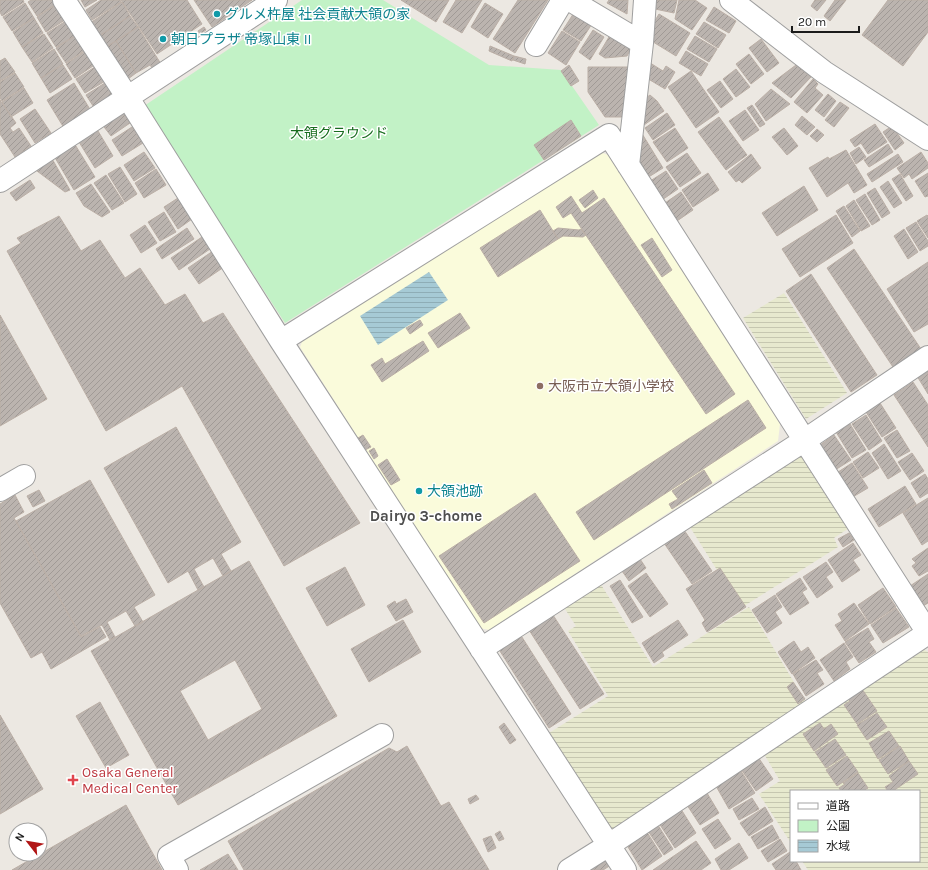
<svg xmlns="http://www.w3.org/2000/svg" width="928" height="870" font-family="Karla,'Noto Sans JP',sans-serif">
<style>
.education{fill:#fafbdb}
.farmland{fill:url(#farmland-rules)}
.park{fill:#c2f2c6}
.water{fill:url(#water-rules)}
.building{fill:url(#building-hatch);stroke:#bbafa6;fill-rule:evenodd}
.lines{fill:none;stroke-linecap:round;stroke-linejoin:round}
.minor-casing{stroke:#9f9f9f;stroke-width:24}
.minor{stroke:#fff;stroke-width:22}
.culture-dot{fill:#0f9aa8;stroke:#fff;stroke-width:1.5}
.education-dot{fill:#8d6e63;stroke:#fff;stroke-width:1.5}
.health-dot{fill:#e0444e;stroke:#fff;stroke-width:1.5}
.labels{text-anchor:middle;stroke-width:3;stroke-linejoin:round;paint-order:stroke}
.culture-label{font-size:14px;fill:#0d838f;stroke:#fff;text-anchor:start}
.park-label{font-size:14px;fill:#176c1e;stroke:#fff}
.education-label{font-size:14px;fill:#785e54;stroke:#fff;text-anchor:start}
.health-label{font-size:14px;fill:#be3a42;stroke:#fff;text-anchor:start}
.neighbourhood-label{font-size:15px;font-weight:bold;fill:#4e4e4e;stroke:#fff}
</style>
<defs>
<pattern id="farmland-rules" width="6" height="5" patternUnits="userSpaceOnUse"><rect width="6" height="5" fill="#e7e9ce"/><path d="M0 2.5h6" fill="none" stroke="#c6c7b0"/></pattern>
<pattern id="water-rules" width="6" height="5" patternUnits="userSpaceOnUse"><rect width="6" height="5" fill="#a6cad5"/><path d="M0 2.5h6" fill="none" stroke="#8eadb6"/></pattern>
<pattern id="building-hatch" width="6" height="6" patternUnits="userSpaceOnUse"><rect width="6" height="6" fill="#bbb4af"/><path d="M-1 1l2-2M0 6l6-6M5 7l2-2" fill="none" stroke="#a09a96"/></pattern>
</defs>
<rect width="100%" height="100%" fill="#ece8e2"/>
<!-- education -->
<path class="education" d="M600,152L608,155L780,424L778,441L489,630L480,628L300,347L304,337Z"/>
<!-- farmland -->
<path class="farmland" d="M784,293L847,393L806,419L743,318Z
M802,452L849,528L834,538L838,547L741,608L688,524Z
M600,583L653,667L749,607L807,704L610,831L549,733L608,696L568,631L576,626L563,606Z
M924,650L928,652V870H808L802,861H919V791H791V843L759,794L780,781L764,754Z"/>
<!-- park -->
<path class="park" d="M302,0H383L489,65L561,70L599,125L285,323L144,106Z"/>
<!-- water -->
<path class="water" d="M429,272L448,300L378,345L360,316Z"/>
<!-- building -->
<path class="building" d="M0,0H23L24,2L2,16L0,12Z
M31,0H57L58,3L37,16L28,2Z
M81,0H97L85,7Z
M101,0H120L121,2L92,20L86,10Z
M121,0H187L202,24L157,54Z
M194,0H252L212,27Z
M401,0H449L436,22Z
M456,0H482L462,33L443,22Z
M518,0H548L515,53L493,39Z
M609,0H628L627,14L607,3Z
M657,0H677L674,13L655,9Z
M679,0H695L707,8L692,30L675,19Z
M815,0H826L817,11L811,6Z
M835,0H846L830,21L824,16Z
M888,0H928V32L903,66L862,35Z
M122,2L130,16L96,38L87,25Z
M25,3L34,18L12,31L3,17Z
M59,3L68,18L46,32L37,17Z
M485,3L503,14L488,38L471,27Z
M714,7L736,21L729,33L706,20Z
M577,8L595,19L581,41L563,30Z
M659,14L690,33L676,56L645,37Z
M130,16L138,27L103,49L96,38Z
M34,18L43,33L22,47L13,32Z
M69,19L78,34L56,47L47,33Z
M704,22L726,35L718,48L696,34Z
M138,27L161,64L153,69L150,65L136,73L116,41Z
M204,27L206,30L200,34L198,31Z
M593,30L604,37L590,60L579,52Z
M613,30L631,48L627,56L605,58L599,54Z
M562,31L580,42L566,65L548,53Z
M44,34L53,48L32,62L22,47Z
M78,34L87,49L66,63L56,48Z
M695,36L717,49L709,62L687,49Z
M761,39L779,63L767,72L749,48Z
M116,41L136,73L124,82L103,49Z
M490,46L514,56L512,61L489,51Z
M54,49L63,64L41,78L32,63Z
M87,50L96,64L75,78L66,64Z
M686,51L708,64L701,76L679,63Z
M749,54L764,74L751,84L736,64Z
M514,56L526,59L525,64L513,60Z
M5,58L15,72L0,81V61Z
M647,61L663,71L666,66L675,72L665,89L640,74Z
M63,65L72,79L50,93L41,78Z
M98,65L107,80L85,93L76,79Z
M569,65L579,81L571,86L561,71Z
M796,65L811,77L791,98L772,83Z
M588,67H628V117H605L588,92Z
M736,69L750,87L736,97L723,79Z
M691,71L719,112L696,128L668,87Z
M15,73L24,87L2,101L0,98V82Z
M813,79L818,84L815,88L823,95L807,113L794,102Z
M108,81L117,95L95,109L86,95Z
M720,81L733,99L721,108L707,90Z
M74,83L91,111L64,128L47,100Z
M24,88L33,103L11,117L2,102Z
M771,89L790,104L766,121L755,104Z
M828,94L836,101L824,117L815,110Z
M650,95L657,101L664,111L644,125L638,116L639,103Z
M0,100L16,123L10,128L13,132L19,128L31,146L15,157L0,134Z
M840,102L849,108L834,127L825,120Z
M752,105L765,124L760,127L747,108Z
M35,109L51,133L35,143L20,119Z
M121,109L130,123L111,136L101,123Z
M745,110L759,130L743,141L729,121Z
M667,113L675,125L653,140L645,128Z
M802,116L815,127L807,135L795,125Z
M719,117L747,155L726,170L698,132Z
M571,120L581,136L544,160L534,145Z
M875,124L887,142L868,154L861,143L855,147L850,140Z
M892,126L904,143L895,150L883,132Z
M132,127L143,143L122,156L112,140Z
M675,128L688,148L667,162L653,142Z
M784,128L798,146L787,155L772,137Z
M817,129L824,135L817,142L810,136Z
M98,131L113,156L95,168L79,142Z
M641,132L663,168L647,178L633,156Z
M74,143L95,177L74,190L54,156Z
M888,144L893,152L869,167L864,160Z
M859,147L866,157L856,164L850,153Z
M846,150L867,185L854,193L848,183L827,197L809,168L828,157L829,159Z
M144,152L155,168L134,181L124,165Z
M921,152L928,163V168L912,179L909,174L904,178L897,168Z
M687,153L701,173L680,187L666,167Z
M751,154L761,168L742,183L739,180L736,182L728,172Z
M898,154L903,162L872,182L867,174Z
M51,157L70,190L65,192L33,168Z
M120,167L137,194L125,202L108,174Z
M156,169L166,185L144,198L135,183Z
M666,171L678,189L659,202L647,183Z
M708,173L719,190L693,207L682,190Z
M928,173V196L925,197L915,181Z
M900,174L913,196L906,201L892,179Z
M106,175L124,203L112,210L94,183Z
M30,180L35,188L16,201L10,193Z
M888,181L902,203L894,208L880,187Z
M91,184L110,212L102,217L84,206L76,193Z
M804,186L818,210L777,236L762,213Z
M875,188L890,213L882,218L867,193Z
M593,190L598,198L585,208L579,200Z
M681,192L693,210L674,223L662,205Z
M865,194L880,220L872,225L856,200Z
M571,196L582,213L604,198L735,394L706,414L571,213L563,218L556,207Z
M178,198L192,219L178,229L164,207Z
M854,200L870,226L861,231L846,206Z
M844,206L860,231L852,237L836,211Z
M540,210L558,239L498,277L480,248Z
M164,212L176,232L160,241L148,222Z
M836,215L853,243L800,277L782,249Z
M927,215L928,216V238L917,221Z
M59,216L81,251L100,240L125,278L140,268L165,305L185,294L203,323L223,313L360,523L284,566L182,386L106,431L7,251L21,243L17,238Z
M916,222L928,241V246L920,251L906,228Z
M145,225L157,243L141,253L130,235Z
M187,228L194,239L162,259L156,249Z
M558,228L579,230L581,229L586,235L583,237L563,236L558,239L553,231Z
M904,229L918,252L908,259L894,236Z
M202,237L210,249L179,270L171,258Z
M652,238L672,270L662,277L641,245Z
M854,249L921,349L893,367L827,268Z
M213,251L224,267L199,284L188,268Z
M928,262V324L914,332L887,289Z
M811,274L877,375L851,392L786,291Z
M460,313L470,328L438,348L428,333Z
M0,315L47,399L0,426Z
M420,320L423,325L410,334L406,328Z
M423,341L429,351L382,382L371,365L382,358L385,364Z
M928,369V394L917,376Z
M913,382L928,405V447L894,395Z
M748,400L766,428L594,540L576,512Z
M880,403L896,428L882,437L866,412Z
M866,415L882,441L869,450L852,424Z
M850,424L866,450L852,458L836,432Z
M176,427L241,542L221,554L231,571L223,576L213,558L194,569L204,587L198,590L188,571L168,583L104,468Z
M897,430L910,451L897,458L884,438Z
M363,435L371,447L365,450L358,438Z
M834,435L851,460L835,470L819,446Z
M884,444L901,471L888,479L872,453Z
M374,448L378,456L374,459L369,451Z
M868,452L879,468L863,478L853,462Z
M912,453L924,471L910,480L898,462Z
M387,459L400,480L391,485L378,465Z
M852,463L868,488L851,498L835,474Z
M704,470L712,483L672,509L669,504L678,499L672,491Z
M925,474L928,479V493L920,498L911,483Z
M90,480L155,595L134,607L143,622L135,626L126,611L107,622L115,637L110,640L102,625L81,636L16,521Z
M905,486L916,504L879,527L868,509Z
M39,490L45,501L33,507L27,496Z
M535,493L580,561L484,623L439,556Z
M15,495L24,512L14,518L81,637L100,627L106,637L51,669L42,652L31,658L0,603V504Z
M928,498V541L922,545L903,513Z
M684,530L712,571L692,584L664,543Z
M849,533L854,540L843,547L838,539Z
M853,543L861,555L853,560L860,570L842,582L828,560Z
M928,548V571L919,576L912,566L916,563L912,559Z
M640,559L646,568L629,581L622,571Z
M249,561L337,716L178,805L91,651ZM235,660L262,709L208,740L180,691Z
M826,562L833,572L826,577L833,587L817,598L803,577Z
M345,567L365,605L327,626L306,588Z
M720,568L746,607L707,632L702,623L705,620L686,589Z
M646,573L668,604L650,617L628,586Z
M928,574V603L923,606L910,586Z
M800,578L807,589L802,592L809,603L790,615L776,594Z
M620,580L643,617L632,623L610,586Z
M883,588L896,607L870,624L858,605Z
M775,595L782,607L775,612L782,623L767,633L752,610Z
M406,599L413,612L396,621L387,606L395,601L396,604Z
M854,603L869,624L845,641L835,625L842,621L838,614Z
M896,608L909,627L883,643L871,625Z
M553,615L604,694L580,709L529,630Z
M403,620L421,652L369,682L351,649Z
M678,620L688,635L662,652L664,656L654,663L642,643Z
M868,628L874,639L869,642L876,652L859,663L845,642Z
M520,634L571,714L549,728L498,648Z
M794,641L801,652L808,647L815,658L792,674L778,652Z
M844,643L853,657L846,662L850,669L834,681L820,660Z
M816,660L823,670L817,673L824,684L806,696L793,674Z
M793,682L805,699L798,704L787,687Z
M862,689L877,711L857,724L844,705L850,701L848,699Z
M100,702L129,755L106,768L76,716Z
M877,713L887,727L867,740L857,725Z
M0,715L43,789L0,814Z
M504,723L516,740L510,744L499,727Z
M820,723L824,729L831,724L838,734L814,751L803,734Z
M889,731L899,746L878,759L869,743Z
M835,739L846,755L826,768L815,752Z
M407,746L441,806L449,802L489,870H244L228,841L389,748L397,752Z
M900,746L909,761L888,774L879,760Z
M847,756L858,772L837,786L826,770Z
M758,757L773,779L756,791L741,769Z
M909,761L918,774L893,791H888L885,787L893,782L889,776Z
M741,771L755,793L729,809L716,786Z
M858,773L868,788L863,791H841L839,788L845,784L843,783Z
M707,793L719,813L700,825L687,805Z
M476,795L479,799L470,804L468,799Z
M752,798L759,809L739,820L733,809Z
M126,805L162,870H12L40,854Z
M679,806L696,833L675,848L657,820Z
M765,807L773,821L749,836L740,823Z
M718,819L731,839L715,849L702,829Z
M656,822L673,849L664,855L646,828Z
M772,825L779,838L758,849L751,837Z
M645,829L662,856L642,870L628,847L631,838Z
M500,831L504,839L499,841L495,834Z
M491,836L496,848L488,852L483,839Z
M780,839L787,851L768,862L761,851Z
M696,841L711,863L701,870H653Z
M739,843L748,858L729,870H721L715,859Z
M790,852L791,861H796L801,870H776L772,864Z
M228,854L238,870H200Z
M605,855L611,865L603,870H581Z"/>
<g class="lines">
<!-- minor casing -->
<g class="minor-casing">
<path id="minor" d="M64,0L128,98L281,341L625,870
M570,0L642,43
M731,0L824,72L928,139
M536,45L563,0
M628,165L642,43L645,0
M0,181L276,0
M281,341L609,135L928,633
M0,490L24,476
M481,649L805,440L928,357
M177,870L169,856L382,735
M569,870L609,845L928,633"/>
</g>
<!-- minor -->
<use href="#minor" class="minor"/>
</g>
<!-- markers -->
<g class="culture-dot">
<circle cx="217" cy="14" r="4"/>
<circle cx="163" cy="39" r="4"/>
<circle cx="419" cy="491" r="4"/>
</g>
<circle class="education-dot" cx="540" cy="386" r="4"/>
<path class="health-dot" d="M71 774h4v4h4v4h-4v4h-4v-4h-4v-4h4z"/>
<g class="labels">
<!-- culture labels -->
<g class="culture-label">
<text x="225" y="19">グルメ杵屋 社会貢献大領の家</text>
<text x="171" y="44">朝日プラザ 帝塚山東 II</text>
<text x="427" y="496">大領池跡</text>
</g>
<!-- park labels -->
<g class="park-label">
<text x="339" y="138">大領グラウンド</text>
</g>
<!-- education labels -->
<g class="education-label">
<text x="548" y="391">大阪市立大領小学校</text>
</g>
<!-- health labels -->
<g class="health-label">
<text x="82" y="777">Osaka General<tspan x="82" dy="16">Medical Center</tspan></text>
</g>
<!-- neighbourhood labels -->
<g class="neighbourhood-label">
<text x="426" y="521">Dairyo 3-chome</text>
</g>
</g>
<!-- legend -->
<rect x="790" y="790" width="130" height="72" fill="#ffffff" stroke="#a4a4a4"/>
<rect x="798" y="803" width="20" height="6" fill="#ffffff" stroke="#a4a4a4"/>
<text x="826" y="810" font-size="12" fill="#1b1b1b">道路</text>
<rect x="798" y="820" width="20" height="12" fill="#c2f2c6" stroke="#a4a4a4"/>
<text x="826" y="830" font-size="12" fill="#1b1b1b">公園</text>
<rect x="798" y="840" width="20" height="12" fill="url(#water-rules)" stroke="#a4a4a4"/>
<text x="826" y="850" font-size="12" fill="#1b1b1b">水域</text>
<!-- north arrow -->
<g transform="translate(28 842) rotate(301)"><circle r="19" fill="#ffffff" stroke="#a4a4a4"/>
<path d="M0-3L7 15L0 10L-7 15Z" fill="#b11616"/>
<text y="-6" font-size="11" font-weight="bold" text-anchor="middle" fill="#1b1b1b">N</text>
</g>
<!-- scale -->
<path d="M792 26v6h67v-6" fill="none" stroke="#1b1b1b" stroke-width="2"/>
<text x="798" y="26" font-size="12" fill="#1b1b1b" stroke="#ffffff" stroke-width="3" paint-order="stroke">20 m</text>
</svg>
